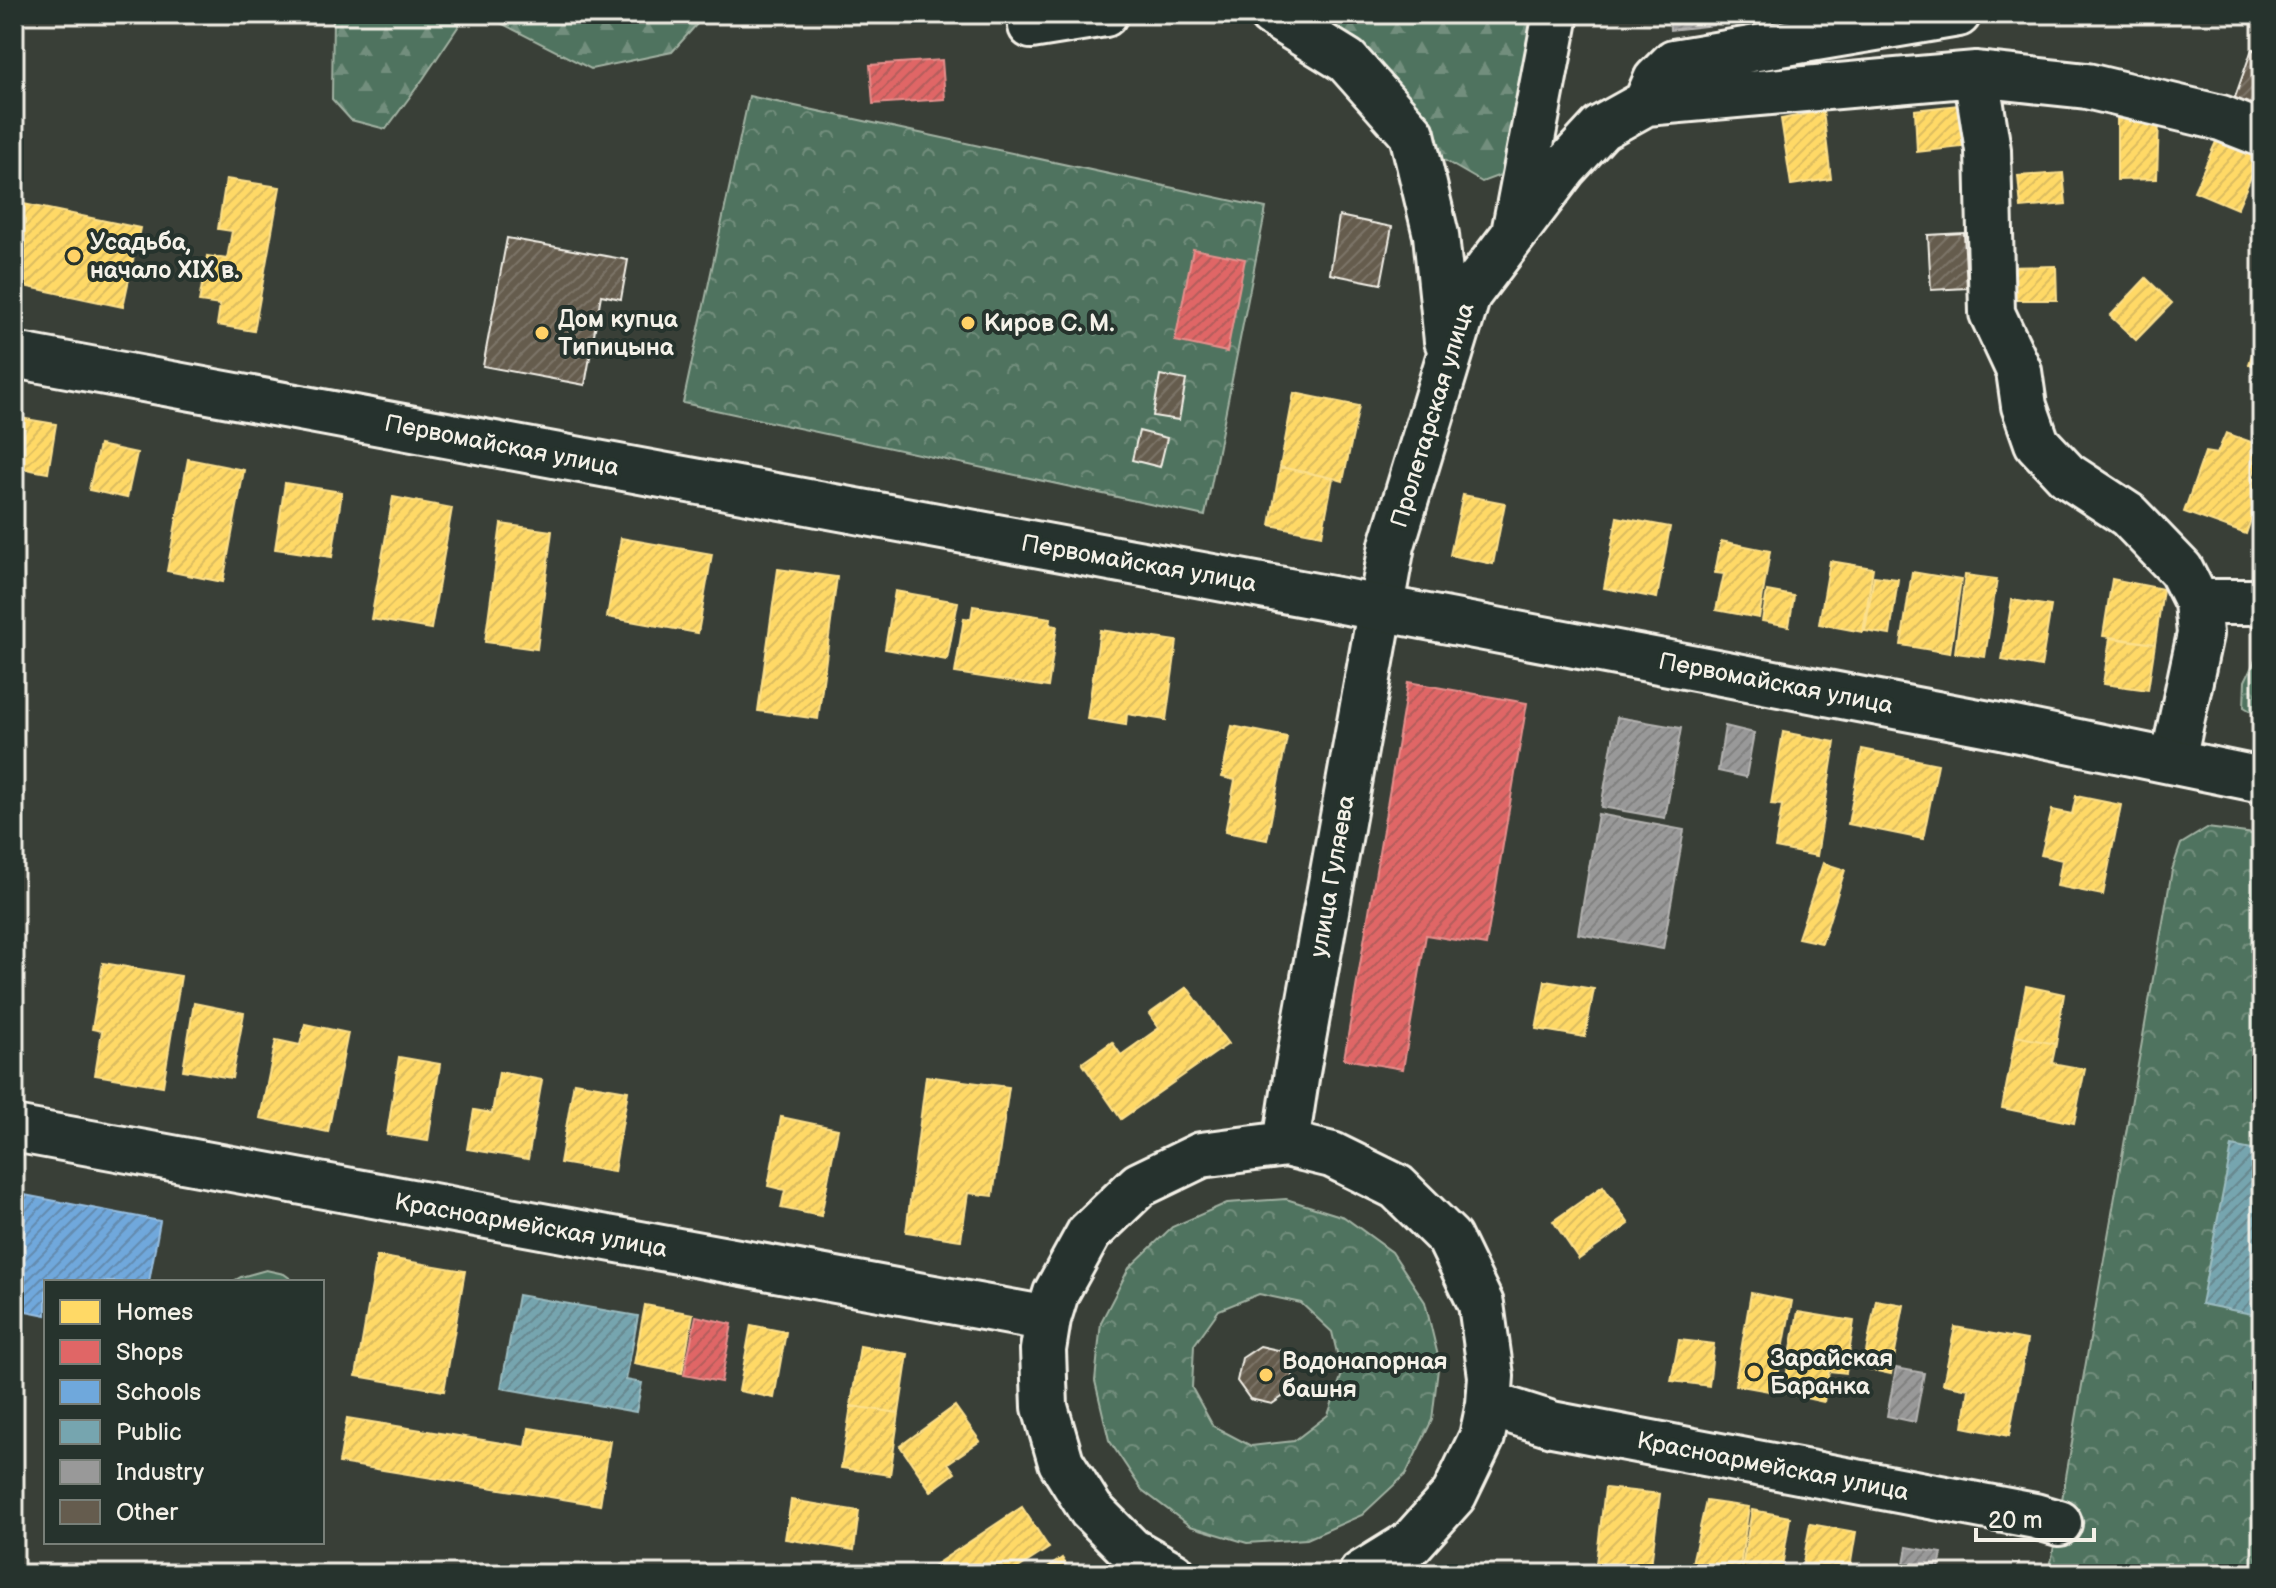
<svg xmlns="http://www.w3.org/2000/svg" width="2276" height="1588" font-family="'Balsamiq Sans',sans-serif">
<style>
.green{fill:#50735e;stroke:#a2b2a3;stroke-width:2}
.forest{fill:url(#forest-firs);stroke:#a2b2a3;stroke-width:2}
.park{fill:url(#park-crowns);stroke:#a2b2a3;stroke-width:2;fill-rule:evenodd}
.homes{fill:url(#homes-hatch);stroke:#fce08d;stroke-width:2}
.shops{fill:url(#shops-hatch);stroke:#e6908d;stroke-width:2}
.schools{fill:url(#schools-hatch);stroke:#97bee0;stroke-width:2}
.public{fill:url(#public-hatch);stroke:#9cbcc0;stroke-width:2}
.industry{fill:url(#industry-hatch);stroke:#b4b3b1;stroke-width:2}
.building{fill:url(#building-hatch);stroke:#f4f1e8;stroke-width:2}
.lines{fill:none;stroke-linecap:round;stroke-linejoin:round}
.minor-casing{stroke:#f4f1e8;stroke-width:50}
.major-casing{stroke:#f4f1e8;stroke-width:50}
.minor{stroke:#26332d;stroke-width:44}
.major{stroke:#26332d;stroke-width:44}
.poi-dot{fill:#ffd166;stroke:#26332d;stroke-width:3}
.labels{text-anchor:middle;stroke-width:8;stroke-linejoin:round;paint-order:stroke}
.poi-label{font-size:24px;font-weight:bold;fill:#f4f1e8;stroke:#26332d;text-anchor:start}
.street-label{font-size:24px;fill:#f4f1e8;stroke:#26332d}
</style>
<defs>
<pattern id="forest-firs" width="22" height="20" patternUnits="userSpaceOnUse" patternTransform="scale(2)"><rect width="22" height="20" fill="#50735e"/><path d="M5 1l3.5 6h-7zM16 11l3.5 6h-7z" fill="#728e7d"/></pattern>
<pattern id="park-crowns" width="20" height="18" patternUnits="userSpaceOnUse" patternTransform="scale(2)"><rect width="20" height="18" fill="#50735e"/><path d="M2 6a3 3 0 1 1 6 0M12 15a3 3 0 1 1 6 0" fill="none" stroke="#728e7d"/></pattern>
<pattern id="homes-hatch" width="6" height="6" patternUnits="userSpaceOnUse" patternTransform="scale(2)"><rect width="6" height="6" fill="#ffd966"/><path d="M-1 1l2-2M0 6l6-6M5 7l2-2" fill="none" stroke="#dbbc60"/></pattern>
<pattern id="shops-hatch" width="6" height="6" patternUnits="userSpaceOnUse" patternTransform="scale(2)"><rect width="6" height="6" fill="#e06666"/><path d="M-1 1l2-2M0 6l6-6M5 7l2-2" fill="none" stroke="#b35d5c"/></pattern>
<pattern id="schools-hatch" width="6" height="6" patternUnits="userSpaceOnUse" patternTransform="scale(2)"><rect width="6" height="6" fill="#6fa8dc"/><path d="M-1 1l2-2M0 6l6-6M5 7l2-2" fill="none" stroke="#648baf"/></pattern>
<pattern id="public-hatch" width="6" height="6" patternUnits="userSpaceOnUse" patternTransform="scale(2)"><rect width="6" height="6" fill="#76a5af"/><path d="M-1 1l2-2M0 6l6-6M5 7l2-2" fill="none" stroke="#688990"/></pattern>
<pattern id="industry-hatch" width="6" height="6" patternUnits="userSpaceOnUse" patternTransform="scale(2)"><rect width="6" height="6" fill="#999"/><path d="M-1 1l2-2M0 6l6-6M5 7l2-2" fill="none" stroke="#818180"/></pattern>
<pattern id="building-hatch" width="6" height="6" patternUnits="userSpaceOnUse" patternTransform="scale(2)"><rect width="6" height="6" fill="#655c4e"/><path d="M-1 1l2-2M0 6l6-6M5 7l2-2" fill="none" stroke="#7c7468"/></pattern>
</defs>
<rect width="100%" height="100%" fill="#393f37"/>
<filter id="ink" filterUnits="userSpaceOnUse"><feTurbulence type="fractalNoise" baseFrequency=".0125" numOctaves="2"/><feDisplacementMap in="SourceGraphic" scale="16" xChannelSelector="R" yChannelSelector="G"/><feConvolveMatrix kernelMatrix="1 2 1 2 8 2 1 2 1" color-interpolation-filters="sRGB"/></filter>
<g filter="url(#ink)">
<!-- green -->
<path class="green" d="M266,1270L284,1274L295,1282H232L241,1277Z"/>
<!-- forest -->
<path class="forest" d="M333,14H706L672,52L591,69L497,21H462L423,79L386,129L351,120L332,99Z
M1274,14H1537L1511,171L1482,182L1425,149Z"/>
<!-- park -->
<path class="park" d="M749,96L1266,208L1205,516L683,403Z
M2260,650H2262V718L2244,707L2245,681Z
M2207,828L2262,835V1574H2049L2172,870L2181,844Z
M1286,1199L1344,1217L1392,1252L1425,1302L1439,1360L1432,1420L1406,1474L1362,1515L1307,1539L1247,1543L1190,1526L1142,1490L1109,1440L1095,1381L1101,1322L1129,1268L1172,1227L1227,1203ZM1259,1294L1301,1303L1332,1332L1342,1374L1328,1415L1294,1441L1251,1446L1213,1426L1192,1388L1194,1345L1219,1310Z"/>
<!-- homes -->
<path class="homes" d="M1755,14H1807L1756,22Z
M1967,104L1970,146L1917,152L1915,110Z
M1823,111L1831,179L1791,185L1781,119Z
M2117,119H2159L2157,179L2117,180Z
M2219,135L2262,152L2237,209L2194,191Z
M2063,173L2066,204L2021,208L2018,176Z
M226,179L280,187L254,331L217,325L220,305L199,302L207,256L227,259L232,231L218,229Z
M14,202L140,228L123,307L14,284Z
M2056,266L2057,300H2005V267Z
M2146,278L2172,303L2136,340L2110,316Z
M2262,323V368L2249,364Z
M1294,393L1359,406L1343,481L1333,478L1280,467Z
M14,417L56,424L48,473L14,467Z
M2226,433L2262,446V453L2252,478L2262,481V488L2246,534L2184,512L2205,452L2217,454Z
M99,445L137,453L127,498L89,490Z
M188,459L244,470L223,582L167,571Z
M1280,467L1333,478L1322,535L1270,525Z
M285,483L342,492L332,557L275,549Z
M1463,495L1505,503L1493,564L1450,555Z
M393,497L452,508L431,629L371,619Z
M1617,517L1670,527L1657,598L1604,588Z
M501,524L552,531L537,649L485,642Z
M621,538L712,554L698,633L607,617Z
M1721,541L1770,551L1759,618L1716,610L1724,574L1715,573Z
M1830,561L1873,568L1863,632L1819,624Z
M778,569L837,577L818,719L758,711Z
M1912,572L1961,580L1950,653L1901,645Z
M1965,575L1997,579L1985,657L1955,653Z
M1874,576L1898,579L1890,635L1865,631Z
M2112,579L2163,589L2155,644L2103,636Z
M895,591L958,602L947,660L885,649Z
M1767,591L1794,596L1789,626L1762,621Z
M2012,600L2051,606L2041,667L2002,660Z
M973,606L1051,618L1050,625L1057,626L1048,687L955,673L964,618L971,619Z
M1100,630L1177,641L1166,720L1127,714L1126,725L1087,719Z
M2110,638L2155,644L2148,690L2103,684Z
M1232,726L1287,737L1267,840L1225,832L1235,780L1222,777Z
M1783,732L1835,742L1817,856L1775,848L1782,805L1771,804Z
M1862,749L1938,764L1923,839L1848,824Z
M2076,796L2121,805L2103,895L2057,886L2062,860L2041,855L2052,810L2072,814Z
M1823,863L1845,870L1822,943L1798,938Z
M103,963L181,976L163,1086L95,1075L102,1031L92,1029Z
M1545,981L1594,989L1585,1037L1536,1029Z
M2026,986L2064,994L2056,1044L2016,1036Z
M1187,987L1228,1044L1121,1119L1082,1063L1112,1042L1121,1055L1159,1028L1149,1014Z
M194,1003L244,1013L232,1078L183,1070Z
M305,1024L348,1033L328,1132L260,1118L276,1040L300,1045Z
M2016,1036L2056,1044L2052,1063L2085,1069L2074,1123L2002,1108Z
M399,1057L440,1064L428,1141L387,1135Z
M499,1072L542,1080L528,1159L467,1149L474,1110L492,1113Z
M926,1076L1009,1087L993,1196L968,1193L961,1240L906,1232Z
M574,1082L628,1091L614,1172L560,1163Z
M781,1117L838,1129L821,1216L781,1208L785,1190L768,1186Z
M1603,1186L1629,1224L1579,1259L1553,1221Z
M377,1256L465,1271L444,1391L356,1376Z
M1751,1293L1792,1301L1775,1392L1735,1385Z
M1876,1300L1904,1305L1891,1374L1863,1368Z
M645,1305L693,1314L682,1373L634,1364Z
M1798,1312L1854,1321L1846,1373L1829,1371L1824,1402L1783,1393Z
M751,1325L786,1332L774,1398L739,1391Z
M1955,1327L2027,1340L2009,1436L1963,1427L1969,1389L1943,1384Z
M1679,1340L1714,1344L1709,1386L1671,1381Z
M860,1346L908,1354L899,1413L851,1406Z
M851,1406L899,1413L890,1475L841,1468Z
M955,1406L980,1441L948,1463L955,1473L931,1491L900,1446Z
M347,1418L526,1447L529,1428L610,1441L600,1505L339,1463Z
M1605,1488L1660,1494L1650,1574L1595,1572Z
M791,1500L859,1511L854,1550L785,1539Z
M1706,1501L1749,1507L1739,1574L1690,1572Z
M1022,1507L1049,1548L1009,1574H939L933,1566Z
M1752,1510L1790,1517L1781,1574L1741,1573Z
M1810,1524L1856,1532L1849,1574H1801Z
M1062,1558L1072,1574H1039Z"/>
<!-- shops -->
<path class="shops" d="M942,60L945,99L873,104L870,65Z
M1193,249L1245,259L1227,352L1175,341Z
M1408,682L1527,703L1486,945L1426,935L1403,1069L1344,1059Z
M696,1316L732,1324L721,1382L684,1375Z"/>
<!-- schools -->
<path class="schools" d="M14,1193L160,1221L149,1282H46V1315L16,1309L14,1322Z"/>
<!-- public -->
<path class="public" d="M2232,1146L2262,1152V1316L2201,1304Z
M518,1295L638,1316L626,1380L642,1383L636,1412L501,1388Z"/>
<!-- industry -->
<path class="industry" d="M1669,14H1713L1714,25L1670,30Z
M1617,717L1681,728L1665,818L1601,807Z
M1725,726L1754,733L1746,777L1718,771Z
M1598,814L1684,830L1663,949L1578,934Z
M1896,1368L1924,1373L1915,1422L1887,1416Z
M1907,1547L1942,1553L1938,1574H1902Z"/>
<!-- building -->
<path class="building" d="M2252,49L2262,53V114L2233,103Z
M1339,216L1392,227L1381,284L1330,274Z
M1964,233L1967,288L1931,290L1928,235Z
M507,238L628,260L621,299L601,295L585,385L483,366Z
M1160,375L1186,380L1179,420L1153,416Z
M1139,431L1167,438L1160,467L1132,460Z
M1260,1346L1282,1351L1294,1369L1291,1391L1272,1404L1250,1399L1237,1381L1242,1358Z"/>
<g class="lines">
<!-- minor casing -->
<g class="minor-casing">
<path id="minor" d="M1271,14L1347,61L1412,134L1436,235L1447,341
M1031,26L1105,14
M1976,74L1988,150L1992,313L2019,371L2024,406L2037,443L2067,475L2128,515L2181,570L2197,602L2200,634L2173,760
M1646,103L1976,74L2087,86L2221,118L2262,134
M1515,228L1556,14
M2197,602H2262
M14,1129L1048,1319
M1286,1144L1297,1072L1392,545L1468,295L1565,167L1601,128L1646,103L1656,80L1674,62L1958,14
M1489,1404L1552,1424L2035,1516L2059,1523
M1173,1574L1131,1550L1091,1510L1061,1462L1045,1407L1043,1350L1048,1319L1056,1293L1089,1233L1139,1185L1201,1155L1286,1144L1332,1155L1397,1187L1449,1238L1481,1304L1491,1376L1489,1404L1482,1437L1454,1495L1411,1543L1361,1574"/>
</g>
<!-- major casing -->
<g class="major-casing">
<path id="major" d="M14,355L1380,608L2000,726L2262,780"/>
</g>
<!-- minor -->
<use href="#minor" class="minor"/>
<!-- major -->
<use href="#major" class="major"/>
</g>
</g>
<!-- markers -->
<g class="poi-dot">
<circle cx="74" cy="256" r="8"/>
<circle cx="968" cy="323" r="8"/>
<circle cx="542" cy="333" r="8"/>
<circle cx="1754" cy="1372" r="8"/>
<circle cx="1266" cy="1375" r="8"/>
</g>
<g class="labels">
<!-- poi labels -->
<g class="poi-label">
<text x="90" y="250">Усадьба,<tspan x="90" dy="28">начало XIX в.</tspan></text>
<text x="558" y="327">Дом купца<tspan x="558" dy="28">Типицына</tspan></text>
<text x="984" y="331">Киров С. М.</text>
<text x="1770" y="1366">Зарайская<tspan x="1770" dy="28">Баранка</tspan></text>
<text x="1282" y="1369">Водонапорная<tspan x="1282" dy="28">башня</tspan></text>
</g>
<!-- street labels -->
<g class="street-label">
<text transform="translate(1432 415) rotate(-73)" y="8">Пролетарская улица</text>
<text transform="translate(502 445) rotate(11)" y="8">Первомайская улица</text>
<text transform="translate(1139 563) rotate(10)" y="8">Первомайская улица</text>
<text transform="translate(1776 683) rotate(11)" y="8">Первомайская улица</text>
<text transform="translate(1332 876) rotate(-80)" y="8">улица Гуляева</text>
<text transform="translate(531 1225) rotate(10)" y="8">Красноармейская улица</text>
<text transform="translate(1773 1466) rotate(11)" y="8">Красноармейская улица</text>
</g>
</g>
<!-- margin -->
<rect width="2276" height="1588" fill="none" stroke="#26332d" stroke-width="48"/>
<rect x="24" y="24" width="2228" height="1540" fill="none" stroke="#f4f1e8" stroke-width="3" filter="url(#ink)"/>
<!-- legend -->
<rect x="44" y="1280" width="280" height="264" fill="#26332d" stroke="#787f78" stroke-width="2"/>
<rect x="60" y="1300" width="40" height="24" fill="#ffd966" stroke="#787f78" stroke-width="2"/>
<text x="116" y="1320" font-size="24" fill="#f4f1e8">Homes</text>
<rect x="60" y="1340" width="40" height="24" fill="#e06666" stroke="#787f78" stroke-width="2"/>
<text x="116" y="1360" font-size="24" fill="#f4f1e8">Shops</text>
<rect x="60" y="1380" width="40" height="24" fill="#6fa8dc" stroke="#787f78" stroke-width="2"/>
<text x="116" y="1400" font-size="24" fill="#f4f1e8">Schools</text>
<rect x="60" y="1420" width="40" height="24" fill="#76a5af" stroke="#787f78" stroke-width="2"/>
<text x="116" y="1440" font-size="24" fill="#f4f1e8">Public</text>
<rect x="60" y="1460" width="40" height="24" fill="#999999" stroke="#787f78" stroke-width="2"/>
<text x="116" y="1480" font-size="24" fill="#f4f1e8">Industry</text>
<rect x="60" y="1500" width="40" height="24" fill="#655c4e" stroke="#787f78" stroke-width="2"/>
<text x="116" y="1520" font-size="24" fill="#f4f1e8">Other</text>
<!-- scale -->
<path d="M1976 1528v12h118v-12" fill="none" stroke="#f4f1e8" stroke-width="4"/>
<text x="1988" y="1528" font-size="24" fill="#f4f1e8" stroke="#26332d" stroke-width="6" paint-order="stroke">20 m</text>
</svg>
